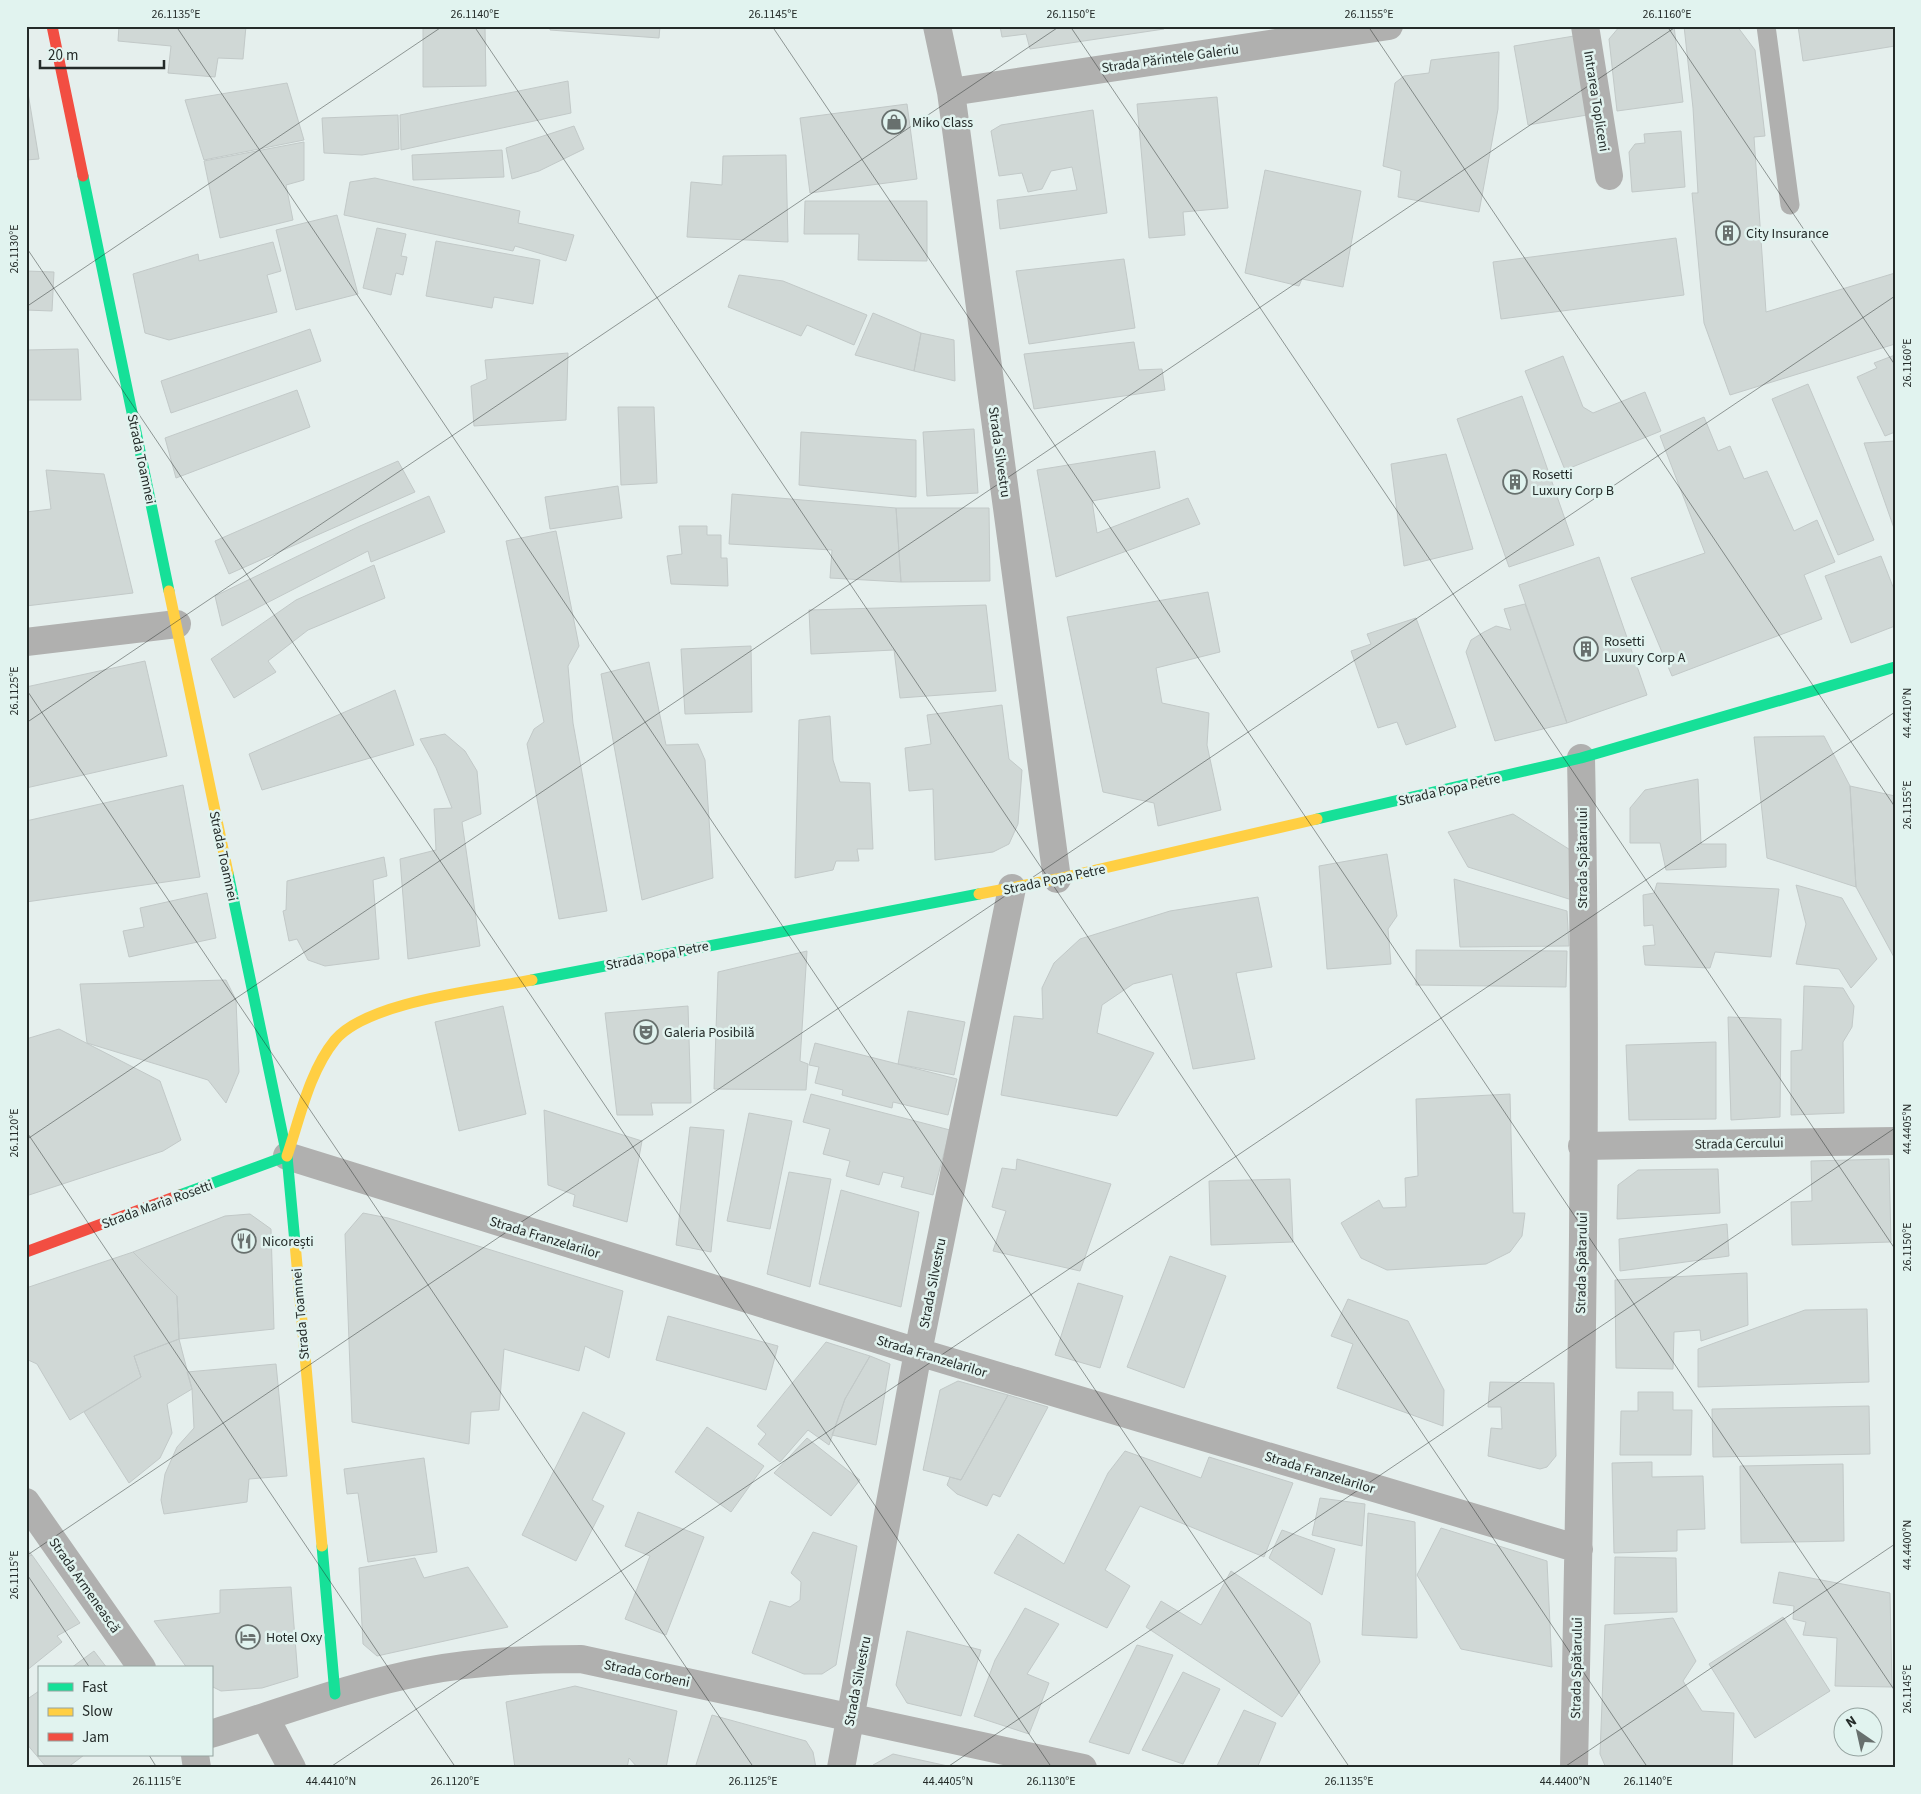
<svg xmlns="http://www.w3.org/2000/svg" width="1921" height="1794" font-family="'Source Sans 3',sans-serif">
<style>
.building{fill:#d0d8d6;stroke:#c2c9c8}
.lines{fill:none;stroke-linecap:round;stroke-linejoin:round}
.lane{stroke:#b0b0af;stroke-width:19}
.street{stroke:#b0b0af;stroke-width:28}
.fast{stroke:#16e098;stroke-width:11}
.slow{stroke:#ffcf43;stroke-width:11}
.jam{stroke:#f24e42;stroke-width:11}
.ticks{fill:none;stroke:#242b29;stroke-width:1;stroke-opacity:0.45}
.labels{text-anchor:middle;stroke-width:5;stroke-linejoin:round;paint-order:stroke}
.street-label{font-size:14px;fill:#242b29;stroke:#e1f3ef}
.poi-label{font-size:14px;fill:#242b29;stroke:#e1f3ef;text-anchor:start}
.neatline{fill:none;stroke:#242b29;stroke-width:2}
.ticks-label{font-size:12px;text-anchor:middle;fill:#242b29}
</style>
<rect width="100%" height="100%" fill="#e5efed"/>
<!-- building -->
<path class="building" d="M119,26H246L243,59L218,58L215,77L168,73L171,46L118,41Z
M423,26H485L486,86L423,87Z
M550,26H660L659,38L550,30Z
M1000,26H1164V29L1030,49L1026,34L1002,37Z
M1620,26H1674L1683,102L1617,111L1609,39Z
M1684,26H1737L1755,50L1765,136L1754,137L1766,312L1895,273V344L1730,395L1704,323L1692,193H1698L1693,108Z
M1798,26H1895V46L1803,61Z
M1574,36L1587,115L1528,125L1514,46Z
M1499,52L1498,109L1479,212L1398,197L1401,171L1383,166L1395,83L1404,76L1429,73L1431,60Z
M26,81L39,159L26,160Z
M568,81L571,113L401,150L400,115Z
M287,83L304,140L204,160L185,100Z
M1217,97L1228,208L1183,212L1185,235L1149,238L1137,104Z
M907,104L917,179L810,193L800,118Z
M1093,110L1107,213L1000,229L997,200L1077,190L1072,167L1051,171L1042,189L1028,192L1022,173L999,176L991,131L1001,125Z
M398,115L399,149L362,155L324,153L322,118Z
M574,126L584,149L539,171L512,179L506,148Z
M1681,131L1685,187L1632,192L1629,152L1635,144L1645,143L1644,134Z
M304,142V180L286,185L293,220L220,238L204,161Z
M502,150L504,177L413,180L412,155Z
M786,155L788,242L687,237L691,182L722,185L723,156Z
M1265,170L1361,191L1343,287L1302,279L1299,286L1245,273Z
M375,178L520,211L518,223L574,235L566,261L515,246L513,251L344,215L350,182Z
M805,201H927V261L858,260L859,234H804Z
M337,215L358,294L296,310L276,230Z
M377,228L406,234L401,256L407,257L403,275L396,273L391,295L363,288Z
M1676,238L1684,295L1501,319L1493,262Z
M436,241L540,260L533,304L494,297L492,308L426,296Z
M273,242L281,271L267,275L277,312L169,340L145,333L133,274L198,254L199,261Z
M1124,259L1135,328L1029,344L1016,271Z
M26,271L54,272L52,311L26,310Z
M739,275L783,281L867,315L854,345L807,325L801,336L728,307Z
M873,313L921,333L914,371L855,355Z
M310,329L321,361L171,413L161,381Z
M921,333L954,340L955,381L914,371Z
M1134,342L1139,370L1162,369L1165,390L1034,409L1024,354Z
M78,349L81,400H26V350Z
M568,353L566,420L474,426L471,386L487,379L485,360Z
M1895,355V432L1885,436L1857,377L1877,368L1874,363Z
M1563,356L1583,407L1593,413L1645,392L1661,431L1565,470L1525,371Z
M1808,384L1874,540L1838,555L1772,399Z
M297,390L310,427L176,478L165,438Z
M1522,396L1574,545L1509,567L1457,419Z
M618,407H654L657,483L621,485Z
M1704,417L1718,451L1730,446L1744,479L1767,471L1794,531L1817,520L1835,562L1804,575L1822,619L1672,676L1631,578L1705,553L1660,436Z
M974,429L978,493L927,496L923,432Z
M801,432L916,440V497L799,485Z
M1895,441V531L1864,443Z
M1155,451L1160,488L1092,501L1097,533L1188,498L1200,524L1056,577L1037,470Z
M1446,454L1473,549L1404,566L1391,464Z
M398,461L415,492L229,574L215,541Z
M46,470L104,474L133,593L26,606V512L51,509Z
M618,486L622,518L550,529L545,497Z
M732,494L896,508L901,582L830,578L832,550L729,544Z
M429,496L445,532L371,562L368,551L222,626L215,596L360,526Z
M896,508H989L990,581L901,582Z
M679,526H707V535H721V558H727L728,586L671,584L667,556L682,554Z
M556,531L579,646L568,666L573,723L607,911L559,919L527,744L534,729L544,722L506,541Z
M1881,556L1895,592V626L1851,643L1825,576Z
M1599,557L1647,695L1567,723L1519,585Z
M374,565L385,598L308,630L268,661L276,672L234,698L211,659L296,600Z
M1208,592L1220,652L1156,668L1162,703L1209,713L1207,745L1221,810L1158,826L1154,803L1103,792L1067,617Z
M1525,604L1567,723L1495,741L1466,652L1471,640L1484,632L1496,626L1511,630L1504,609Z
M986,605L996,691L900,698L894,650L811,654L809,610Z
M1416,618L1456,727L1406,745L1397,722L1378,728L1351,651L1371,644L1367,634Z
M751,646L752,712L685,714L681,649Z
M145,661L167,756L26,788V687Z
M649,662L666,745L698,744L705,760L713,878L642,900L601,674Z
M395,690L414,745L262,790L249,754Z
M1002,705L1009,759L1022,770L1018,824L1009,844L993,852L935,860L933,789L909,791L905,748L931,744L927,715Z
M830,716L833,760L840,782L870,783L873,849H857L859,861H836L833,870L795,878L799,720Z
M445,734L465,751L477,771L481,814L462,822L480,946L408,959L400,859L436,850L434,809L452,808L436,768L420,739Z
M1824,736L1850,786L1856,887L1767,858L1754,737Z
M1698,779L1701,844H1726V867L1666,870L1660,843H1630V808L1645,790Z
M183,785L200,877L26,902V821Z
M1850,786L1895,796V959L1856,887Z
M1513,814L1572,851V900L1468,867L1448,832Z
M1387,854L1397,916L1388,929L1391,964L1327,969L1319,866Z
M384,857L387,876L373,880L379,959L325,966L308,960L297,939L289,941L283,911L286,910L287,881Z
M1454,879L1567,911L1569,946L1460,947Z
M1657,883L1779,889L1771,957L1715,952L1710,968L1645,965L1643,946L1655,945L1653,925L1644,926L1643,895L1654,893Z
M1796,885L1842,898L1877,959L1851,988L1839,969L1796,964L1806,924Z
M207,893L216,938L129,957L123,931L144,927L140,908Z
M1258,897L1272,967L1236,973L1255,1059L1193,1069L1172,974L1133,984L1102,1005L1097,1033L1154,1053L1117,1116L1001,1095L1014,1016L1043,1019L1042,988L1054,963L1080,939L1170,911Z
M1416,950L1567,951L1566,987L1416,985Z
M807,951L800,1061L808,1064L806,1090L714,1089L718,972Z
M226,980L236,1000L239,1072L226,1103L208,1080L87,1043L80,984Z
M1804,986L1843,988L1854,1006L1852,1027L1843,1042L1844,1113L1791,1115V1051L1802,1050Z
M503,1006L526,1114L459,1131L435,1022Z
M688,1006L691,1103H651L653,1115H617L605,1013Z
M908,1011L965,1022L954,1075L898,1064Z
M1728,1017L1781,1019L1780,1117L1731,1120Z
M59,1029L160,1081L181,1140L163,1151L26,1196V1039Z
M1716,1042V1119L1629,1120L1626,1045Z
M815,1043L957,1079L948,1115L893,1102L892,1108L842,1095L843,1090L815,1083L819,1067L809,1065Z
M811,1094L950,1130L933,1195L901,1187L904,1177L883,1172L879,1185L846,1176L850,1161L823,1154L830,1129L803,1122Z
M1510,1094L1513,1213H1525L1522,1236L1510,1252L1486,1264L1387,1270L1361,1258L1341,1223L1379,1200L1383,1208L1406,1207L1405,1178L1418,1176L1416,1099Z
M544,1110L642,1141L627,1222L573,1206L575,1195L548,1185Z
M749,1113L792,1121L770,1229L727,1221Z
M690,1127L724,1130L711,1252L676,1245Z
M1017,1159L1111,1184L1080,1271L993,1251L1006,1211L992,1207L1002,1168L1016,1170Z
M1889,1159L1891,1242L1792,1245L1791,1202L1812,1201L1811,1161Z
M1718,1169L1720,1213L1617,1219L1618,1185L1638,1170Z
M789,1172L831,1179L810,1287L767,1274Z
M1290,1179L1293,1242L1211,1245L1209,1181Z
M841,1190L919,1212L901,1307L819,1284Z
M363,1213L388,1218L623,1291L609,1358L585,1346L579,1371L504,1349L499,1410L471,1412L469,1444L352,1422L345,1234Z
M250,1214L271,1229L274,1329L179,1339L177,1296L133,1252L225,1216Z
M1727,1224L1729,1256L1620,1271L1619,1239Z
M133,1252L177,1296L179,1339L134,1356L141,1377L70,1420L37,1364L26,1359V1288Z
M1170,1256L1226,1276L1184,1388L1127,1367Z
M1747,1273L1748,1325L1701,1341L1700,1330L1674,1332L1673,1369L1616,1368L1615,1280Z
M1078,1283L1123,1296L1100,1368L1055,1355Z
M1348,1299L1408,1321L1444,1390L1443,1426L1337,1388L1353,1344L1331,1336Z
M1867,1309L1869,1382L1698,1387V1349L1805,1310Z
M668,1316L778,1346L766,1390L656,1360Z
M179,1339L192,1389L167,1404L172,1433L160,1458L129,1483L84,1412L141,1377L134,1356Z
M826,1342L870,1356L845,1399L829,1445L808,1430L780,1462L758,1444L766,1434L757,1426Z
M870,1356L890,1364L876,1445L832,1435L845,1399Z
M276,1364L287,1476L249,1479L247,1502L164,1514L161,1500L165,1474L177,1447L194,1428L192,1389L187,1372Z
M958,1381L1008,1395L961,1480L923,1470L940,1390Z
M1490,1382L1554,1383L1556,1456L1547,1467L1540,1469L1488,1456L1491,1428L1502,1429L1501,1407H1488Z
M1638,1392H1673V1410H1692L1691,1455H1620L1621,1411H1638Z
M1008,1395L1048,1407L1000,1497L993,1494L987,1506L957,1494L947,1485L950,1477L961,1480Z
M1869,1406L1870,1454L1713,1457L1712,1409Z
M583,1412L625,1433L592,1500L604,1506L576,1561L522,1535Z
M707,1427L764,1466L731,1512L675,1472Z
M807,1438L860,1480L831,1516L774,1473Z
M1125,1451L1201,1478L1209,1457L1293,1483L1264,1557L1140,1506L1105,1570L1130,1586L1107,1628L994,1573L1018,1534L1064,1564L1108,1473Z
M424,1458L437,1552L368,1562L358,1493L347,1494L344,1469Z
M1652,1462V1477L1703,1476L1705,1529L1677,1530V1551L1614,1553L1612,1463Z
M1843,1464L1844,1541L1741,1543L1740,1466Z
M1320,1498L1365,1504L1362,1546L1312,1535Z
M638,1512L704,1537L666,1635L625,1619L650,1556L625,1546Z
M1368,1513L1415,1522L1417,1638L1362,1635Z
M1441,1528L1547,1561L1552,1667L1461,1649L1417,1575Z
M1282,1530L1335,1549L1322,1595L1269,1558Z
M813,1532L857,1546L836,1665L822,1674H804L752,1653L770,1601L790,1607L800,1600L801,1582L791,1573Z
M26,1548L32,1555L26,1557Z
M32,1555L80,1623L57,1636L62,1642L26,1671V1557Z
M1615,1557L1676,1558L1677,1612L1614,1614Z
M415,1558L424,1578L468,1567L508,1627L377,1656L363,1644L359,1568Z
M1231,1571L1310,1623L1320,1662L1282,1717L1146,1627L1161,1601L1201,1625Z
M1779,1572L1890,1593L1892,1687L1835,1686L1837,1638L1803,1635L1806,1622L1793,1619L1794,1606L1773,1603Z
M291,1587L298,1677L262,1688L221,1691L211,1686V1668H187L154,1621L220,1613V1590Z
M1025,1608L1059,1624L1027,1674L1049,1683L1029,1734L974,1716L995,1660Z
M1783,1617L1830,1691L1755,1738L1709,1664Z
M1673,1618L1696,1661L1683,1681L1702,1711L1734,1713L1732,1768H1606L1600,1754L1605,1625Z
M907,1631L981,1650L961,1716L907,1703L896,1685Z
M1137,1645L1173,1655L1129,1754L1089,1742Z
M94,1651L107,1668H71Z
M1183,1672L1220,1689L1183,1764L1142,1750Z
M575,1686L677,1711L666,1768H638L629,1758L627,1768H515L506,1702Z
M39,1691V1755H84L67,1768H47L26,1743V1700Z
M1244,1710L1276,1723L1257,1768H1216Z
M712,1715L806,1741L813,1752L816,1768H695Z
M893,1754L957,1768H872L873,1765Z"/>
<g class="lines">
<!-- lane -->
<path class="lane" d="M1766,26L1790,205"/>
<!-- street -->
<path class="street" d="M937,26L951,92L1057,879
M1585,26L1609,176
M951,92L1389,26
M26,642L177,624
M1582,1146L1895,1141
M287,1156L918,1352L1579,1549
M26,1502L142,1668
M265,1717L292,1768
M211,1734C282,1712 353,1685 426,1671C476,1661 530,1659 581,1659L1083,1768
M195,1755L197,1768
M841,1768L918,1352L1012,888
M1574,1768C1581,1432 1588,1095 1581,758"/>
<!-- fast -->
<path class="fast" d="M83,176L169,591
M1317,819L1581,758L1895,667
M228,873L287,1156L295,1243
M532,980L979,894
M180,1195L287,1156
M322,1546L335,1694"/>
<!-- slow -->
<path class="slow" d="M169,591L228,873
M979,894L1057,879L1317,819
M287,1156C300,1118 309,1072 335,1040C368,1001 482,990 532,980
M295,1243L322,1546"/>
<!-- jam -->
<path class="jam" d="M52,26L83,176
M26,1252L180,1195"/>
</g>
<!-- ticks -->
<path class="ticks" d="M176,26L1350,1768M474,26L1648,1768M772,26L1895,1691M1070,26L1895,1249M1368,26L1895,807M1667,26L1895,365M26,247L1052,1768M26,307L443,26M26,689L754,1768M26,723L1060,26M26,1131L456,1768M26,1140L1677,26M26,1556L1895,296M26,1573L90,1668M149,1755L157,1768M329,1768L1895,712M946,1768L1895,1128M1563,1768L1895,1544"/>
<!-- icons -->
<defs>
<g id="shop-ring" transform="scale(1.25)"><circle r="9.5" fill="#e1f3ef" stroke="#68706e" stroke-width="1.5"/><path d="M-5-2.5h2.3a2.7 3.5 0 0 1 5.4 0H5L5.5 6h-11ZM-1.5-2.5h3a1.5 2.3 0 0 0-3 0Z" fill="#68706e"/></g>
<g id="building-ring" transform="scale(1.25)"><circle r="9.5" fill="#e1f3ef" stroke="#68706e" stroke-width="1.5"/><path d="M-4-6H4V6H1V3H-1V6H-4ZM-2.5-4.3h1.7v1.8h-1.7ZM.8-4.3h1.7v1.8H.8ZM-2.5-1h1.7V.8h-1.7ZM.8-1h1.7V.8H.8Z" fill="#68706e"/></g>
<g id="theatre-ring" transform="scale(1.25)"><circle r="9.5" fill="#e1f3ef" stroke="#68706e" stroke-width="1.5"/><path d="M-5-5.5Q0-4 5-5.5V0Q5 5 0 6Q-5 5-5 0ZM-3.3-2.5H-1v1.5H-3.3ZM1-2.5H3.3v1.5H1ZM-2.8 1Q0 5.5 2.8 1Z" fill="#68706e"/></g>
<g id="restaurant-ring" transform="scale(1.25)"><circle r="9.5" fill="#e1f3ef" stroke="#68706e" stroke-width="1.5"/><path d="M-5-6h1v4h1v-4h1v4h1v-4h1v5L-1.5 .5V6h-2V.5L-5-1ZM5-6V6H3V1.5H1.5Q1.5-4 5-6Z" fill="#68706e"/></g>
<g id="hotel-ring" transform="scale(1.25)"><circle r="9.5" fill="#e1f3ef" stroke="#68706e" stroke-width="1.5"/><path d="M-6-4.5h1.5V1H6V5H4.5V3h-9V5H-6ZM-4 0a1.8 1.8 0 1 1 3.6 0ZM.5 0V-2.5h3Q6-2.5 6 0Z" fill="#68706e"/></g>
</defs>
<g fill-rule="evenodd">
<use href="#shop-ring" x="894" y="122"/>
<use href="#building-ring" x="1728" y="233"/>
<use href="#building-ring" x="1515" y="482"/>
<use href="#building-ring" x="1586" y="649"/>
<use href="#theatre-ring" x="646" y="1032"/>
<use href="#restaurant-ring" x="244" y="1241"/>
<use href="#hotel-ring" x="248" y="1637"/>
</g>
<g class="labels">
<!-- street labels -->
<g class="street-label">
<text transform="translate(1170 58) rotate(-8)" y="5">Strada Părintele Galeriu</text>
<text transform="translate(1597 101) rotate(81)" y="5">Intrarea Topliceni</text>
<text transform="translate(1000 452) rotate(82)" y="5">Strada Silvestru</text>
<text transform="translate(142 459) rotate(78)" y="5">Strada Toamnei</text>
<text transform="translate(1449 789) rotate(-13)" y="5">Strada Popa Petre</text>
<text transform="translate(224 856) rotate(78)" y="5">Strada Toamnei</text>
<text transform="translate(1582 858) rotate(-90)" y="5">Strada Spătarului</text>
<text transform="translate(1054 879) rotate(-12)" y="5">Strada Popa Petre</text>
<text transform="translate(657 955) rotate(-11)" y="5">Strada Popa Petre</text>
<text transform="translate(1739 1143) rotate(-1)" y="5">Strada Cercului</text>
<text transform="translate(157 1204) rotate(-20)" y="5">Strada Maria Rosetti</text>
<text transform="translate(545 1237) rotate(17)" y="5">Strada Franzelarilor</text>
<text transform="translate(1581 1263) rotate(-89)" y="5">Strada Spătarului</text>
<text transform="translate(932 1283) rotate(-79)" y="5">Strada Silvestru</text>
<text transform="translate(300 1314) rotate(-95)" y="5">Strada Toamnei</text>
<text transform="translate(932 1356) rotate(17)" y="5">Strada Franzelarilor</text>
<text transform="translate(1320 1472) rotate(17)" y="5">Strada Franzelarilor</text>
<text transform="translate(85 1585) rotate(55)" y="5">Strada Armenească</text>
<text transform="translate(1576 1668) rotate(-89)" y="5">Strada Spătarului</text>
<text transform="translate(647 1673) rotate(12)" y="5">Strada Corbeni</text>
<text transform="translate(857 1681) rotate(-79)" y="5">Strada Silvestru</text>
</g>
<!-- poi labels -->
<g class="poi-label">
<text x="912" y="127">Miko Class</text>
<text x="1746" y="238">City Insurance</text>
<text x="1532" y="479">Rosetti<tspan x="1532" dy="16">Luxury Corp B</tspan></text>
<text x="1604" y="646">Rosetti<tspan x="1604" dy="16">Luxury Corp A</tspan></text>
<text x="664" y="1037">Galeria Posibilă</text>
<text x="262" y="1246">Nicorești</text>
<text x="266" y="1642">Hotel Oxy</text>
</g>
</g>
<!-- border -->
<rect width="1921" height="1794" fill="none" stroke="#e1f3ef" stroke-width="55"/>
<!-- legend -->
<rect x="38" y="1666" width="175" height="90" fill="#e1f3ef" stroke="#95a3a0"/>
<rect x="48" y="1683" width="25" height="8" fill="#16e098" stroke="#95a3a0"/>
<text x="82" y="1692" font-size="15" fill="#242b29">Fast</text>
<rect x="48" y="1708" width="25" height="8" fill="#ffcf43" stroke="#95a3a0"/>
<text x="82" y="1716" font-size="15" fill="#242b29">Slow</text>
<rect x="48" y="1733" width="25" height="8" fill="#f24e42" stroke="#95a3a0"/>
<text x="82" y="1742" font-size="15" fill="#242b29">Jam</text>
<!-- north arrow -->
<g transform="translate(1858 1732) rotate(326)"><circle r="24" fill="#e1f3ef" stroke="#95a3a0"/>
<path d="M0-4L9 19L0 12L-9 19Z" fill="#68706e"/>
<text y="-8" font-size="14" font-weight="bold" text-anchor="middle" fill="#242b29">N</text>
</g>
<!-- scale -->
<path d="M40 60v8h124v-8" fill="none" stroke="#242b29" stroke-width="2.5"/>
<text x="48" y="60" font-size="15" fill="#242b29" stroke="#e1f3ef" stroke-width="4" paint-order="stroke">20 m</text>
<rect x="28" y="28" width="1866" height="1738" class="neatline"/>
<g class="ticks-label">
<text x="176" y="18">26.1135°E</text>
<text x="475" y="18">26.1140°E</text>
<text x="773" y="18">26.1145°E</text>
<text x="1071" y="18">26.1150°E</text>
<text x="1369" y="18">26.1155°E</text>
<text x="1667" y="18">26.1160°E</text>
<text transform="translate(14 249) rotate(-90)" y="4">26.1130°E</text>
<text transform="translate(1907 363) rotate(-90)" y="4">26.1160°E</text>
<text transform="translate(14 691) rotate(-90)" y="4">26.1125°E</text>
<text transform="translate(1907 713) rotate(-90)" y="4">44.4410°N</text>
<text transform="translate(1907 805) rotate(-90)" y="4">26.1155°E</text>
<text transform="translate(1907 1129) rotate(-90)" y="4">44.4405°N</text>
<text transform="translate(14 1133) rotate(-90)" y="4">26.1120°E</text>
<text transform="translate(1907 1247) rotate(-90)" y="4">26.1150°E</text>
<text transform="translate(1907 1545) rotate(-90)" y="4">44.4400°N</text>
<text transform="translate(14 1575) rotate(-90)" y="4">26.1115°E</text>
<text transform="translate(1907 1689) rotate(-90)" y="4">26.1145°E</text>
<text x="157" y="1785">26.1115°E</text>
<text x="331" y="1785">44.4410°N</text>
<text x="455" y="1785">26.1120°E</text>
<text x="753" y="1785">26.1125°E</text>
<text x="948" y="1785">44.4405°N</text>
<text x="1051" y="1785">26.1130°E</text>
<text x="1349" y="1785">26.1135°E</text>
<text x="1565" y="1785">44.4400°N</text>
<text x="1648" y="1785">26.1140°E</text>
</g>
</svg>
